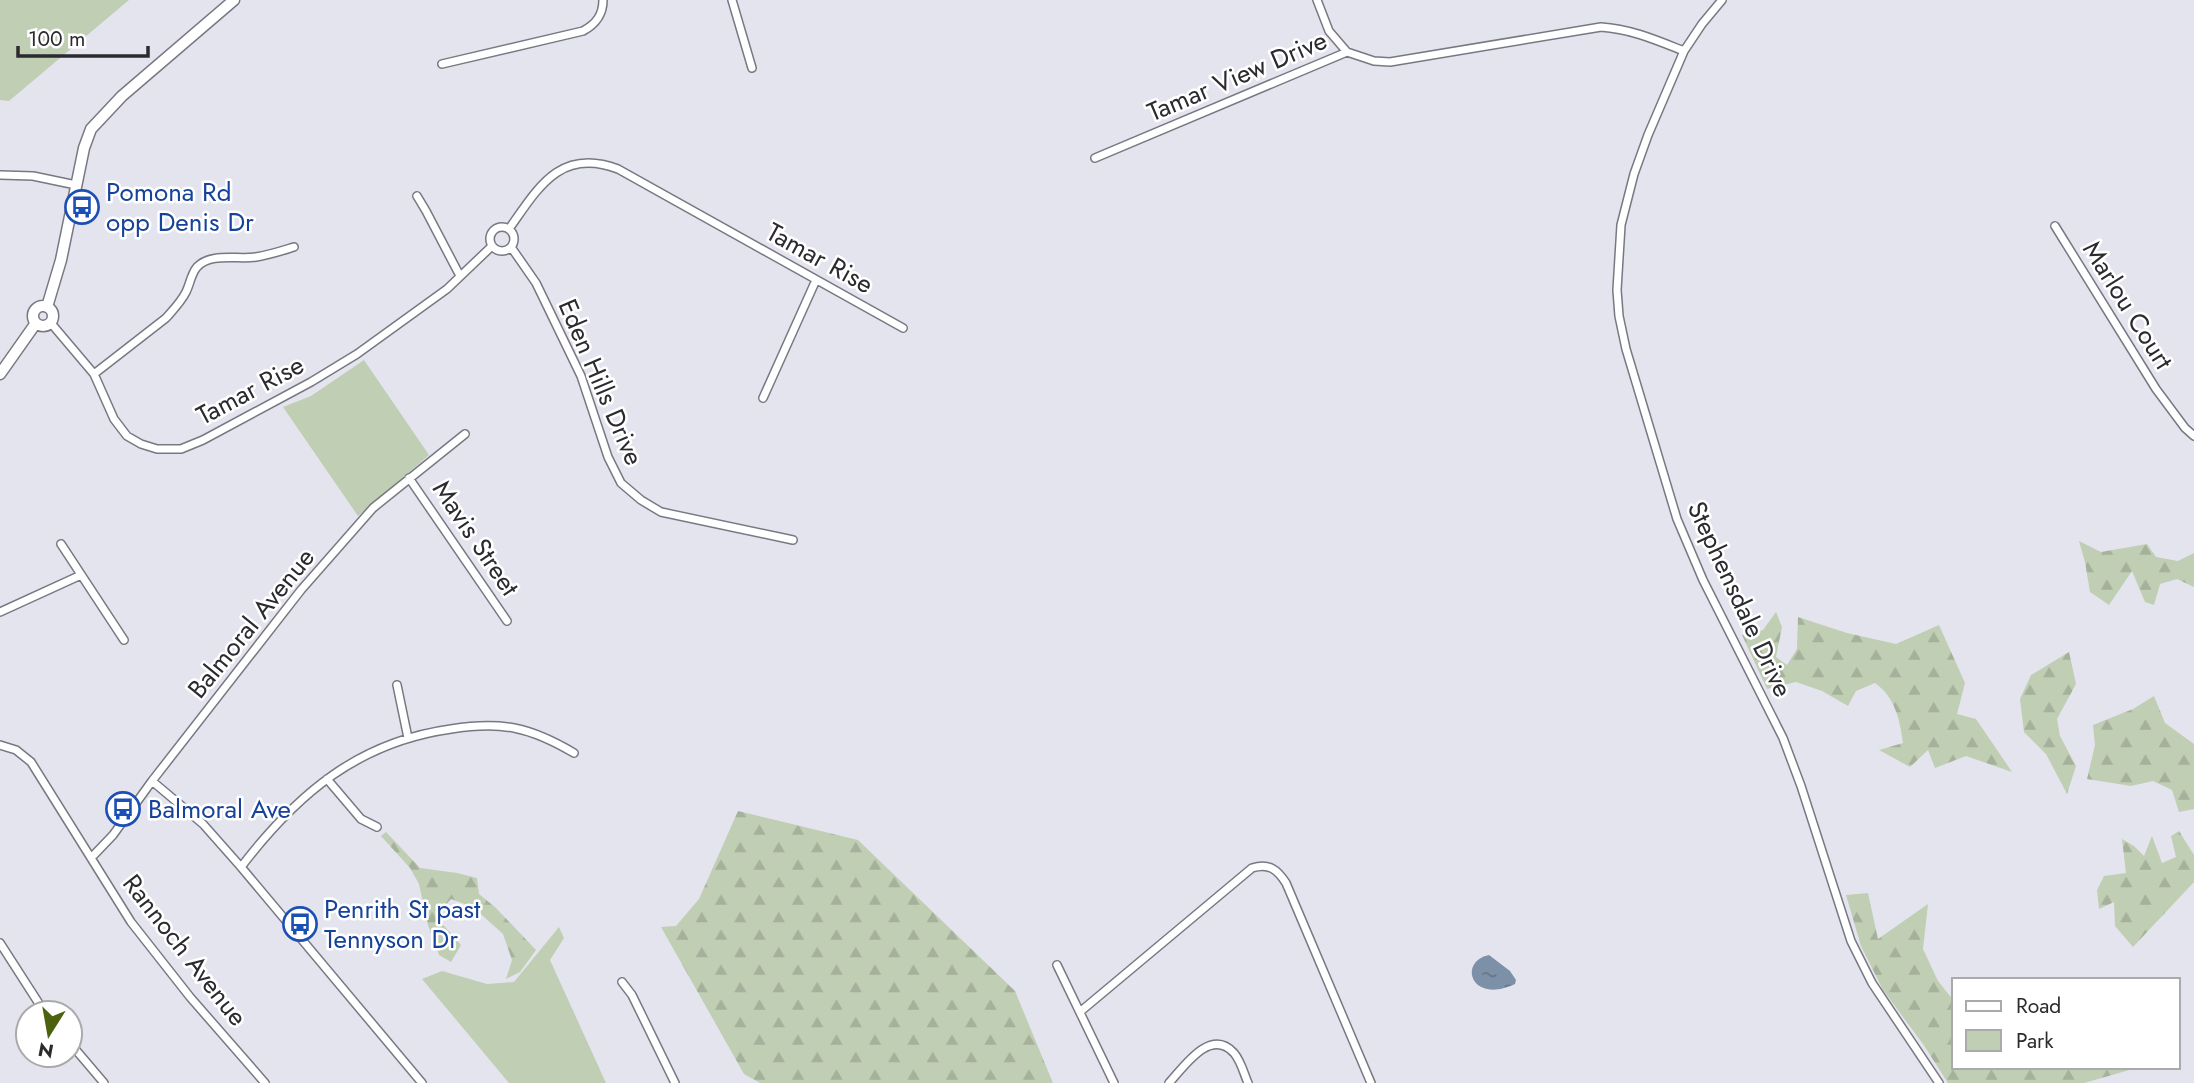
<svg xmlns="http://www.w3.org/2000/svg" width="2194" height="1083" font-family="Jost,sans-serif">
<style>
.forest{fill:url(#forest-firs)}
.park{fill:#c0ceb3}
.water{fill:url(#water-ripples)}
.lines{fill:none;stroke-linecap:round;stroke-linejoin:round}
.street-casing{stroke:#787882;stroke-width:10}
.secondary-casing{stroke:#787882;stroke-width:13}
.street{stroke:#fff;stroke-width:7}
.secondary{stroke:#fff;stroke-width:10}
.labels{text-anchor:middle;stroke-width:5;stroke-linejoin:round;paint-order:stroke}
.street-label{font-size:26px;fill:#2a2a2f;stroke:#fff}
.transit-label{font-size:26px;fill:#164399;stroke:#fff;text-anchor:start}
</style>
<defs>
<pattern id="forest-firs" width="22" height="20" patternUnits="userSpaceOnUse" patternTransform="scale(1.75)"><rect width="22" height="20" fill="#c0ceb3"/><path d="M5 1l3.5 6h-7zM16 11l3.5 6h-7z" fill="#a5b19a"/></pattern>
<pattern id="water-ripples" width="26" height="14" patternUnits="userSpaceOnUse" patternTransform="scale(1.75)"><rect width="26" height="14" fill="#7c90a8"/><path d="M2 4q2-2 4 0t4 0M15 11q2-2 4 0t4 0" fill="none" stroke="#667689"/></pattern>
</defs>
<rect width="100%" height="100%" fill="#e4e4ef"/>
<!-- forest -->
<path class="forest" d="M2079,541L2101,552L2147,544L2156,557L2178,561L2194,553V587L2177,579L2160,584L2154,605L2145,602L2132,571L2109,605L2090,592L2085,562Z
M1776,612L1782,627L1776,657L1787,665L1797,649L1798,617L1847,633L1896,644L1939,625L1965,683L1957,714L1976,719L2012,772L1966,756L1935,768L1928,750L1910,767L1879,750L1903,743C1900,720 1895,697 1875,683L1856,691L1848,706L1822,691L1796,682L1767,689L1742,635L1763,630Z
M2069,652L2076,684L2057,719L2060,736L2076,766L2067,794L2046,754L2024,732L2020,699L2031,675Z
M2154,696L2165,723L2194,744V809L2179,812L2172,790L2153,781L2131,786L2087,779L2095,745L2093,725L2133,709Z
M738,811L858,840L1015,991L1053,1083H760L744,1074L661,927L676,926L699,899Z
M2179,831L2194,855V882L2133,947L2115,926L2114,902L2099,909L2097,890L2104,876L2126,873L2122,839L2134,846L2144,856L2152,836L2162,863L2176,857L2171,836Z
M386,832L420,868L457,873L477,878L479,894L496,908L536,950L520,972L506,979L512,960L503,934L473,907L451,899L442,909L438,919L461,945L451,962L439,955L428,925L419,884L410,868L381,836Z
M1868,893L1878,939L1928,904L1923,949L1938,981L1954,1001V1067H2140L2084,1083H1948L1923,1044L1883,990L1861,946L1846,895Z"/>
<!-- park -->
<path class="park" d="M0,0H129L9,101L0,100Z
M364,360L429,455L358,516L283,407L311,396Z
M559,927L564,938L550,960L606,1083H509L422,979L442,971L487,984L514,982Z"/>
<!-- water -->
<path class="water" d="M1489,955L1510,971L1516,980L1515,984C1470,1005 1458,961 1489,955Z"/>
<g class="lines">
<!-- street casing -->
<g class="street-casing">
<path id="street" d="M732,0L752,68
M1317,0L1329,31L1347,52
M1722,0L1702,24L1684,51L1648,135L1634,174L1621,225L1617,290L1619,316L1626,349L1677,519L1703,580L1783,738L1801,786L1851,941L1872,983L1939,1083
M442,64L583,31C596,24 603,15 603,0
M1095,158L1347,52L1374,61L1390,62L1601,27C1631,29 1656,40 1684,51
M0,175L33,176L76,185
M417,196L426,211L460,276
M2055,226L2156,389L2185,428L2194,436
M490 239a12 12 0 1 1 24 0a12 12 0 1 1-24 0Z
M509,229C538,188 560,147 618,169L903,328
M511,247L536,283L581,376L608,457L621,483L641,500L661,512L793,540
M50,322L94,374L114,419L127,436L141,444L157,449H181L203,440L311,382L357,354L447,289L492,246
M94,374L166,318C173,310 181,302 186,292C190,284 191,274 197,267C211,252 238,260 256,257C269,255 281,251 294,247
M763,398L816,280
M409,478L507,621
M61,544L124,640
M0,612L81,575
M397,685L408,738
M0,745L16,750L31,762L131,922L190,997L265,1083
M327,779L361,819L377,827
M152,781L203,824L241,867L422,1083
M91,858L113,835L152,781L301,590L373,508L465,434
M241,867C297,794 358,742 451,729C502,721 530,727 574,753
M0,943L45,1013
M1057,965L1114,1083
M622,982L632,995L675,1083
M1081,1011L1252,868C1269,863 1277,869 1286,883L1371,1083
M70,1043L104,1083
M1169,1083C1184,1067 1210,1027 1234,1053C1241,1061 1244,1074 1248,1083"/>
</g>
<!-- secondary casing -->
<g class="secondary-casing">
<path id="secondary" d="M33 316a10 10 0 1 1 20 0a10 10 0 1 1-20 0Z
M47,307L61,260L84,148L91,129L122,96L234,0
M0,374L36,323"/>
</g>
<!-- street -->
<use href="#street" class="street"/>
<!-- secondary -->
<use href="#secondary" class="secondary"/>
</g>
<!-- icons -->
<defs>
<g id="bus-ring" transform="scale(1.75)"><circle r="9.5" fill="#fff" stroke="#1a4fb4" stroke-width="1.5"/><path d="M-5-6H5V4H4V6H2V4H-2V6H-4V4H-5ZM-3.5-4V0h7V-4ZM-3.5 1.2v1.5H-2V1.2ZM2 1.2v1.5H3.5V1.2Z" fill="#1a4fb4"/></g>
</defs>
<g fill-rule="evenodd">
<use href="#bus-ring" x="82" y="207"/>
<use href="#bus-ring" x="123" y="809"/>
<use href="#bus-ring" x="300" y="924"/>
</g>
<g class="labels">
<!-- street labels -->
<g class="street-label">
<text transform="translate(1237 76) rotate(-23)" y="9">Tamar View Drive</text>
<text transform="translate(820 258) rotate(29)" y="9">Tamar Rise</text>
<text transform="translate(2128 305) rotate(58)" y="9">Marlou Court</text>
<text transform="translate(601 382) rotate(67)" y="9">Eden Hills Drive</text>
<text transform="translate(250 390) rotate(-28)" y="9">Tamar Rise</text>
<text transform="translate(476 538) rotate(56)" y="9">Mavis Street</text>
<text transform="translate(1740 599) rotate(65)" y="9">Stephensdale Drive</text>
<text transform="translate(251 623) rotate(-51)" y="9">Balmoral Avenue</text>
<text transform="translate(185 950) rotate(52)" y="9">Rannoch Avenue</text>
</g>
<!-- transit labels -->
<g class="transit-label">
<text x="106" y="201">Pomona Rd<tspan x="106" dy="30">opp Denis Dr</tspan></text>
<text x="148" y="818">Balmoral Ave</text>
<text x="324" y="918">Penrith St past<tspan x="324" dy="30">Tennyson Dr</tspan></text>
</g>
</g>
<!-- legend -->
<rect x="1952" y="978" width="228" height="91" fill="#ffffff" stroke="#aaaaac" stroke-width="2"/>
<rect x="1966" y="1001" width="35" height="10" fill="#ffffff" stroke="#aaaaac" stroke-width="2"/>
<text x="2016" y="1013" font-size="21" fill="#2a2a2f">Road</text>
<rect x="1966" y="1030" width="35" height="21" fill="#c0ceb3" stroke="#aaaaac" stroke-width="2"/>
<text x="2016" y="1048" font-size="21" fill="#2a2a2f">Park</text>
<!-- north arrow -->
<g transform="translate(49 1034) rotate(191)"><circle r="33" fill="#ffffff" stroke="#aaaaac" stroke-width="2"/>
<path d="M0-5L12 26L0 18L-12 26Z" fill="#4c620e"/>
<text y="-10" font-size="19" font-weight="bold" text-anchor="middle" fill="#2a2a2f">N</text>
</g>
<!-- scale -->
<path d="M18 46v10h130v-10" fill="none" stroke="#2a2a2f" stroke-width="3.5"/>
<text x="28" y="46" font-size="21" fill="#2a2a2f" stroke="#ffffff" stroke-width="5" paint-order="stroke">100 m</text>
</svg>
